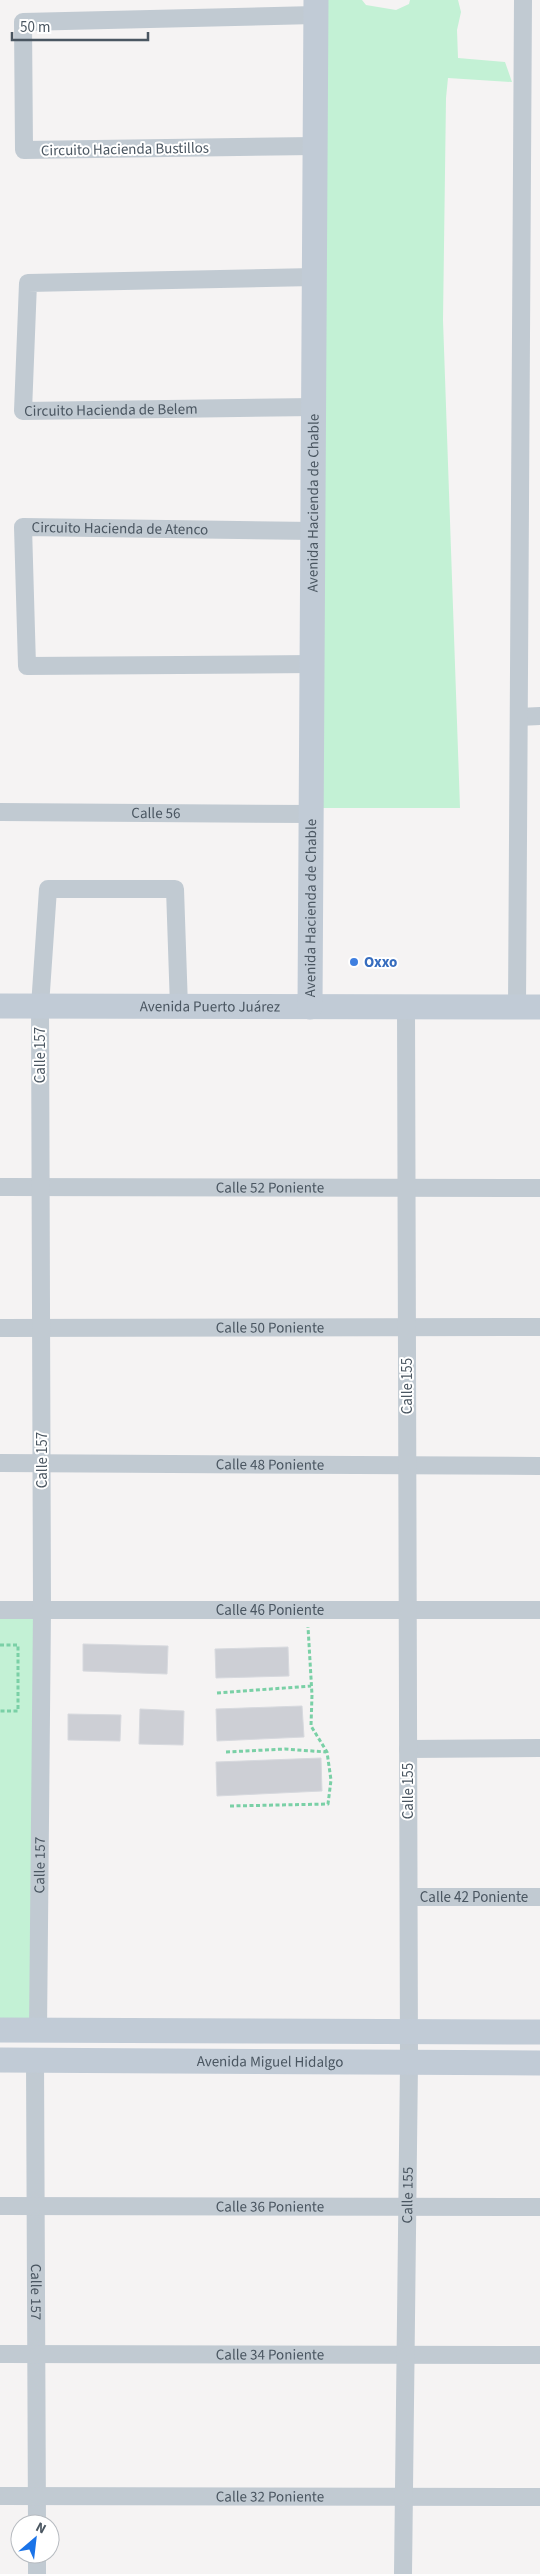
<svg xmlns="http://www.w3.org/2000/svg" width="540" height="2574" font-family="'Source Sans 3',sans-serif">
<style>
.green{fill:#c3f1d5}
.building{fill:#cdcfd5;stroke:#d7d9de}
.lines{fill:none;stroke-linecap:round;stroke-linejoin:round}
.path{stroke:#7ad0a6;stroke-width:3;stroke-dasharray:4 2.5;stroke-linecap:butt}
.street{stroke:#c1cad2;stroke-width:18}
.secondary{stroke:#c1cbd6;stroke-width:25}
.shop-dot{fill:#3f7fe0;stroke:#fff;stroke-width:2}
.labels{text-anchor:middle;stroke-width:4;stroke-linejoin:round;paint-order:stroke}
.street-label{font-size:15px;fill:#4a5661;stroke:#fff}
.shop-label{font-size:15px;font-weight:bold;fill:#366cbe;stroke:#fff;text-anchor:start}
</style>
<rect width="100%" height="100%" fill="#f5f3f3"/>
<!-- green -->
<path class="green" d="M326,0H362L366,5L396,10L409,4L410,0H458L461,12L457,30L458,58L505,62L512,82L448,78L446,98L443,320L460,808H321Z
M0,1611H41L38,2030H0Z"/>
<!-- building -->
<path class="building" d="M83,1644L168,1646L167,1674L83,1671Z
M288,1647L289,1676L216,1678L215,1649Z
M302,1706L304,1737L217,1741L216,1709Z
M140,1709L184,1711L183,1745L139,1744Z
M68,1714L121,1715L120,1741L68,1740Z
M321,1758L322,1791L217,1796L216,1762Z"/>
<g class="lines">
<!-- path -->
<path class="path" d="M0,1645H18V1711H0
M217,1693L311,1686
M226,1752L285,1749L326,1752
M230,1806L328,1804L331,1780L327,1752L311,1726L312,1695L308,1627"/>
<!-- street -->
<g class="street">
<path d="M314,146L24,150L23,22L315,15"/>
<path id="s1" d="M314,277L28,283L23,411L315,407"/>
<path id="s2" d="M313,664L27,666L23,527L314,531"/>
<path d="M519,717L540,716"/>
<path id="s3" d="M0,812L311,814"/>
<path d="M517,1007L523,0"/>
<path id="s4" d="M0,1187L540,1188"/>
<path id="s5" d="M0,1328L540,1327"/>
<path id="s6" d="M0,1463L540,1466"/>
<path id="s7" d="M0,1610H540"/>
<path d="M408,1749L540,1748"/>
<path id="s8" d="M409,1897H540"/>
<path id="s9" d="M38,2031L42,1610L40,1006L48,889H175L179,1007"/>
<path id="s10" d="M35,2060L37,2524"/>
<path id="s11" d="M0,2206L540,2207"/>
<path id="s12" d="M0,2354L540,2355"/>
<path id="s13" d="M0,2496L540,2497"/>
<path d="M37,2554V2574"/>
<path id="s14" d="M403,2574L409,2062L406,1007"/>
</g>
<!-- secondary -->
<g class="secondary">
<path id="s15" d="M0,1006L540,1007"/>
<path id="s16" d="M310,1007L316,0"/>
<path d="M0,2030L540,2032"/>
<path id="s17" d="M0,2060L540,2063"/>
</g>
</g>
<!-- markers -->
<circle class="shop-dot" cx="354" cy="962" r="5"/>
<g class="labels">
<!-- street labels -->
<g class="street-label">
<text transform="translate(125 149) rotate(-1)" y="5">Circuito Hacienda Bustillos</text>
<text dy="5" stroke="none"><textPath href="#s1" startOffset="502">Circuito Hacienda de Belem</textPath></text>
<text dy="5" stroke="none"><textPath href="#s16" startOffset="504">Avenida Hacienda de Chable</textPath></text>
<text dy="5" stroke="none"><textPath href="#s2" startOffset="522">Circuito Hacienda de Atenco</textPath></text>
<text dy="5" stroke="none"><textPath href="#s3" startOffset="156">Calle 56</textPath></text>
<text dy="5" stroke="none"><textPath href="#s16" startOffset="99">Avenida Hacienda de Chable</textPath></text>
<text dy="5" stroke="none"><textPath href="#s15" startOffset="210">Avenida Puerto Juárez</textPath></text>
<text transform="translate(40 1055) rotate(-90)" y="5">Calle 157</text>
<text dy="5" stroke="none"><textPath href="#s4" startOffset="270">Calle 52 Poniente</textPath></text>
<text dy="5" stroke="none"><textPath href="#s5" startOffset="270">Calle 50 Poniente</textPath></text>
<text transform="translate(407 1386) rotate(-90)" y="5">Calle 155</text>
<text transform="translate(42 1460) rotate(-90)" y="5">Calle 157</text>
<text dy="5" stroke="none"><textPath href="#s6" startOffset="270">Calle 48 Poniente</textPath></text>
<text dy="5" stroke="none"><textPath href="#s7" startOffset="270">Calle 46 Poniente</textPath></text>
<text transform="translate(408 1791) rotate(-90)" y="5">Calle 155</text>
<text dy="5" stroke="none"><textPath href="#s9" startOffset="166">Calle 157</textPath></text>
<text dy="5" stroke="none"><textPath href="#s8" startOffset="65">Calle 42 Poniente</textPath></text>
<text dy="5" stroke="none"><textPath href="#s17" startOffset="270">Avenida Miguel Hidalgo</textPath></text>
<text dy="5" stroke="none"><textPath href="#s14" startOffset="379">Calle 155</textPath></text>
<text dy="5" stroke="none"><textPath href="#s11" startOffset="270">Calle 36 Poniente</textPath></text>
<text dy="5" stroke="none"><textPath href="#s10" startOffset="232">Calle 157</textPath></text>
<text dy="5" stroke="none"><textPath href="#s12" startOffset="270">Calle 34 Poniente</textPath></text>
<text dy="5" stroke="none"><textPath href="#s13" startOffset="270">Calle 32 Poniente</textPath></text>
</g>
<!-- shop labels -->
<g class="shop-label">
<text x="364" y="967">Oxxo</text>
</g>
</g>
<!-- north arrow -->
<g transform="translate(35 2539) rotate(28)"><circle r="24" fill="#ffffff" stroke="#b7bbc0"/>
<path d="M0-4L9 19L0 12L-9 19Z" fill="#1a73e8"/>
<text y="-8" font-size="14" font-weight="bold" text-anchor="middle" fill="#4a5661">N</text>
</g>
<!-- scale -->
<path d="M12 32v8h136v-8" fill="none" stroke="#4a5661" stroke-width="2.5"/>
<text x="20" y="32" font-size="15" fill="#4a5661" stroke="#ffffff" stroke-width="4" paint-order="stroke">50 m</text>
</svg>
